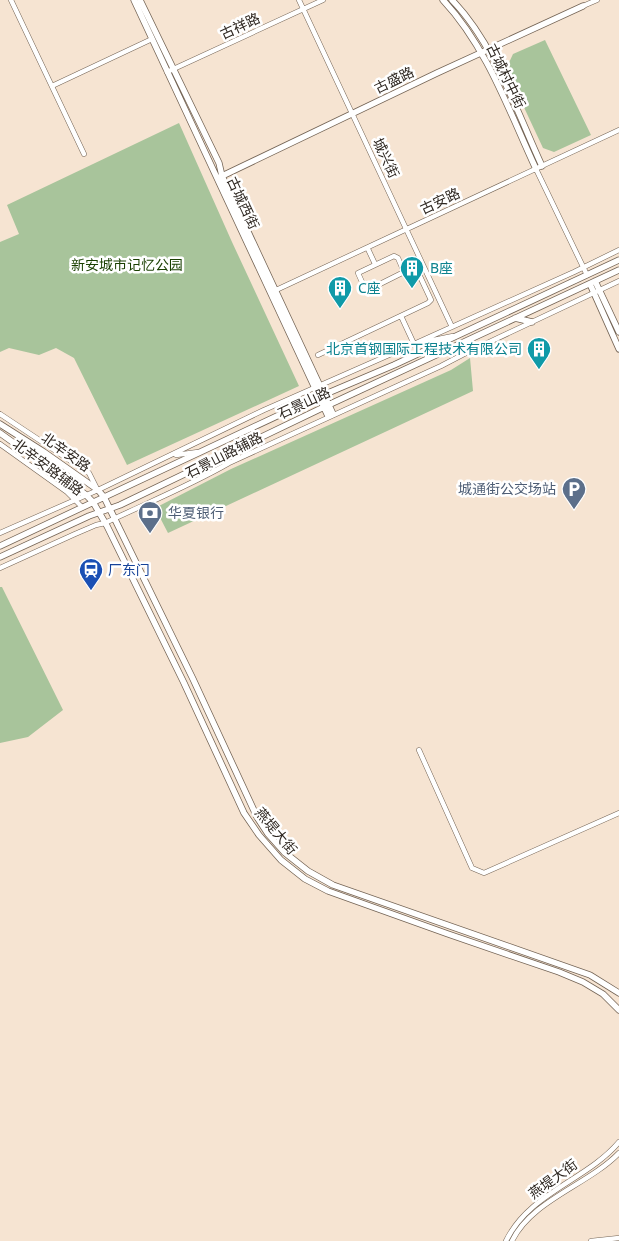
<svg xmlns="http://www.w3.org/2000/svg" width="619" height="1241" font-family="'Noto Sans','Noto Sans SC',sans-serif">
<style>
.green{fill:#a8c49b}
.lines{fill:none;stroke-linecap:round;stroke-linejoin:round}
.minor-casing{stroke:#746455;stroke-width:5.5}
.major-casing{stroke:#746455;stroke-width:7}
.minor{stroke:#fff;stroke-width:4.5}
.major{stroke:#fff;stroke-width:5.5}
.labels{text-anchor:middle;stroke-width:5;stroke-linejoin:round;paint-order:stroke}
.street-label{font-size:14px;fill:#2e2721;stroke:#fff}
.park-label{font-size:14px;fill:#193f00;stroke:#fff}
.culture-label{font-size:14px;fill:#0d838f;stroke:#fff;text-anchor:start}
.service-label{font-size:14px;fill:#4e5e75;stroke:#fff;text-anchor:end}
.transit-label{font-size:14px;fill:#164399;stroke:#fff;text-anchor:start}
</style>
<rect width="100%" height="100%" fill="#f6e4d2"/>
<!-- green -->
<path class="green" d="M545,40L591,135L554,152L543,148L506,69L513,54Z
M179,123L232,242L299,386L127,465L74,358L56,348L39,355L9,348L0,352V242L19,234L7,205Z
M470,358L473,391L168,533L155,508L231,469L451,370Z
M0,587H2L63,710L28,737L0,743Z"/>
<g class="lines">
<!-- minor casing -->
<g class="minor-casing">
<path id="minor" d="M11,0L84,154
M299,0L452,327
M583,6L597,0
M167,72L323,0
M52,86L152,39
M536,169L587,275
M368,249L375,264
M394,256L398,258L404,272L366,291L358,273Z
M274,291L619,130
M401,316L414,344H416
M424,342L453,336
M318,355L428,303L431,300L417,270L404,272
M0,414L89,473L97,489
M0,444L67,492L82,507
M176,455L198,452
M0,533L98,490L264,410L414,344L574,272L619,250
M0,568L75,534L96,525L105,523C147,503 189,486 229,463L441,366L464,354L619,281
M419,750L472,868L484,873L619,813
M506,1241C529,1193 587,1180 619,1142
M512,1241C532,1200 588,1185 619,1153
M591,1241L619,1238"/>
</g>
<!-- major casing -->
<g class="major-casing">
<path id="major" d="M134,0L328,416
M140,0L219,163L222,176L333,414
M443,0C487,47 509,111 536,169
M452,0C494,43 517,112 542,166
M220,177L437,73L583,6
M595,281L619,332
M590,284L619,349
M515,318L532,322
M0,424L44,452L98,490L104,497L193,679L257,817L268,834L284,852L308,871L333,885L590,975L619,993
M0,433L85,494L93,502L107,526L184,683L244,813L259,835L281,860L305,879L328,891L448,934L559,972L583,982L603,994L619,1010
M0,546L309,401L394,365L619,260
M0,557L89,516L120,505L324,407L619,270"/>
</g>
<!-- minor -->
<use href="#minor" class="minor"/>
<!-- major -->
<use href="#major" class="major"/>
</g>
<!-- icons -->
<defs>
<g id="building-pin" transform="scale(1.25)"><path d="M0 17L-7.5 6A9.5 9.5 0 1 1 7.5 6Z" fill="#0f9aa8" stroke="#fff"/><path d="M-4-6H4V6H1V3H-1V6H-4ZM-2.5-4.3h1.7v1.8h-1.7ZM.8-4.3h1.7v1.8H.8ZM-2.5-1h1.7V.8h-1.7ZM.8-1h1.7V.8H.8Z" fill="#fff"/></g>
<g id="parking-pin" transform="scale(1.25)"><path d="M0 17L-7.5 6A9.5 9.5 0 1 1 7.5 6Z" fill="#5c6f8a" stroke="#fff"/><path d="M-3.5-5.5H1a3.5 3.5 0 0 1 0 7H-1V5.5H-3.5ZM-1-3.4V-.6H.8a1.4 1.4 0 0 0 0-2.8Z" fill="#fff"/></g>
<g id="bank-pin" transform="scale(1.25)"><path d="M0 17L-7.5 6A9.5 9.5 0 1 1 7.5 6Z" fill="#5c6f8a" stroke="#fff"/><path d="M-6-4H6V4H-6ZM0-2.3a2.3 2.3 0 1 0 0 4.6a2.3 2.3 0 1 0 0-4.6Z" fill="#fff"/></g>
<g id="station-pin" transform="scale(1.25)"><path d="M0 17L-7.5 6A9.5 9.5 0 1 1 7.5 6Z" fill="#1a4fb4" stroke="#fff"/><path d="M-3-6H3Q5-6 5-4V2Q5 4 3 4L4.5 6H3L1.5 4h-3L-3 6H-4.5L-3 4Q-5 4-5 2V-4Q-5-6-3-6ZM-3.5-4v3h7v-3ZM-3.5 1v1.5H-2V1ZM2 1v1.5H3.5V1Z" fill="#fff"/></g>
</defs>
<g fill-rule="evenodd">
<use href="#building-pin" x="412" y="268"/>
<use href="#building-pin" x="340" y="288"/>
<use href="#building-pin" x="539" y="349"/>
<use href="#parking-pin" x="574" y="489"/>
<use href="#bank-pin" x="150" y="513"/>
<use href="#station-pin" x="91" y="570"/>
</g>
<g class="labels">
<!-- street labels -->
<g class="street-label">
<text transform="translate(240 26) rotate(-25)" y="5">古祥路</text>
<text transform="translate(506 76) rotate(64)" y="5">古城村中街</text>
<text transform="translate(394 80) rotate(-26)" y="5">古盛路</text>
<text transform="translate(386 158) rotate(65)" y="5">城兴街</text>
<text transform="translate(440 201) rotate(-25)" y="5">古安路</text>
<text transform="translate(243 203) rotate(65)" y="5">古城西街</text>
<text transform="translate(304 403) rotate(-25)" y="5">石景山路</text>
<text transform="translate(66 452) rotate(35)" y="5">北辛安路</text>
<text transform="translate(224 455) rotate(-27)" y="5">石景山路辅路</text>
<text transform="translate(48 467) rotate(37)" y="5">北辛安路辅路</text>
<text transform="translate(276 831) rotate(50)" y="5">燕堤大街</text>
<text transform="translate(553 1179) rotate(-36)" y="5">燕堤大街</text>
</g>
<!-- park labels -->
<g class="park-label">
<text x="127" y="270">新安城市记忆公园</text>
</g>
<!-- culture labels -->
<g class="culture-label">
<text x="430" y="273">B座</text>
<text x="358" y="293">C座</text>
<text x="522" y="354" text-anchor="end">北京首钢国际工程技术有限公司</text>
</g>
<!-- service labels -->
<g class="service-label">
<text x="556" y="494">城通街公交场站</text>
<text x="168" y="518" text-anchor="start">华夏银行</text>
</g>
<!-- transit labels -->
<g class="transit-label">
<text x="108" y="575">厂东门</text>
</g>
</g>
</svg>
